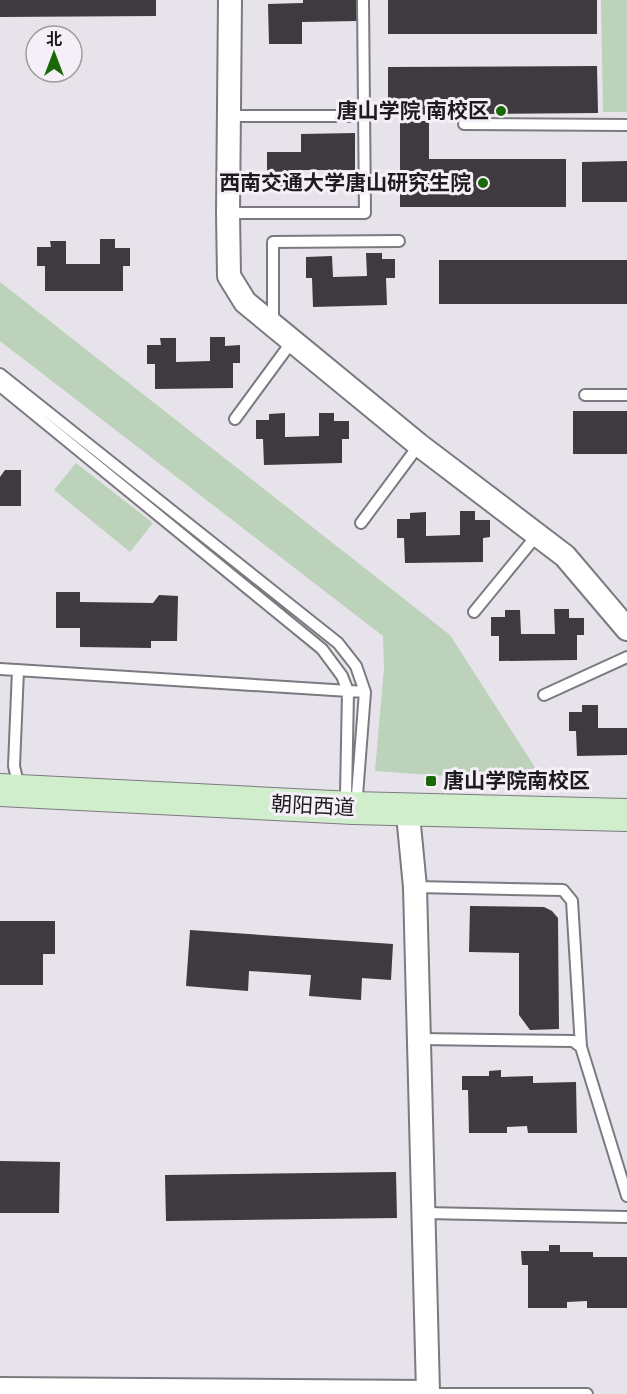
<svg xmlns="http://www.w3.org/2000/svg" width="627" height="1394" font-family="'Open Sans','Noto Sans SC',sans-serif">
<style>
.green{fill:#bdd2ba}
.building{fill:#3e3a40}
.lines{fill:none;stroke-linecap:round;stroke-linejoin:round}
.lane-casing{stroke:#7d7980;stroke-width:14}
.street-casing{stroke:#7d7980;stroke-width:26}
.secondary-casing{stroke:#7d7980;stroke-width:34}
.lane{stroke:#fff;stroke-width:10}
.street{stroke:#fff;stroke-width:22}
.secondary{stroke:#d1eecc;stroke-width:32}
.poi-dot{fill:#1a6807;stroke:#f5f0f8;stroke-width:2}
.labels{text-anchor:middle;stroke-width:6;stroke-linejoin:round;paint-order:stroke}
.poi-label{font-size:21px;font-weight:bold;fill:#1d1b1e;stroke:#f5f0f8;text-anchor:end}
.street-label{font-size:21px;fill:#1d1b1e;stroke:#f5f0f8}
</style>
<rect width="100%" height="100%" fill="#e7e3ea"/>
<!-- green -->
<path class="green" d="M601,0H627V112H603Z
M0,282L450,635L545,783L375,771L384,668L383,636L0,341Z
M76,463L153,523L130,552L54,490Z"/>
<!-- building -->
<path class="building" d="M0,0H156V16L0,17Z
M303,0H357V21L302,22V44H269L268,4L303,3Z
M388,0H597V34H388Z
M597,66L598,113L388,115V67Z
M400,121H429V159H566V207H400Z
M355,133V170H300L301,192H267V152H301V134Z
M627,161V202H582V162Z
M100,239H115V248H130V266H123V291H45V266H37V247H51L50,241H66V264H100Z
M366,253H382V259H395V278H386L387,305L313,307L312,278H306V257L332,256L333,277L367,276Z
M439,260H627V304H439Z
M210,337H225V346L240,345V363H233V388L155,389V364H147V345H161L160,338H176V362L210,361Z
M573,411H627V454H573Z
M285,413V437L319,436V413H334V421H349V439H342V463L264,465L263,439H256V420H269V414Z
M5,470H21V506H0V477Z
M460,511H475V520H490V537L483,538V562L405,563L404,538H397V519H410V513L426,512V536L460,535Z
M56,592H80V602L153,603L159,595L178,596L177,641H151V648L80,647V628H56Z
M554,609H569V618H584V635H577V660L499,661V636H491V617H505V610H520L521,634H555Z
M582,705H598V728H627V755L577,756L576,731H569V712H582Z
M470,906L544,907L552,911L558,918L559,1029L530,1030L519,1015V953L469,952Z
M0,921H55V954H43V985H0Z
M190,930L393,944L391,980L362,978L361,1000L309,996L311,975L249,971L248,991L186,986Z
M501,1070V1077L533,1076V1083L576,1082L577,1133H528L527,1126L507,1127V1133H469L468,1090H462V1076H489V1071Z
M0,1161L60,1162L59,1213H0Z
M396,1172L397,1218L166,1221L165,1175Z
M549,1245H560V1252H593V1257H627V1308H587V1301L567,1302V1308H528V1265H522L521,1251H549Z"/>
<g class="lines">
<!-- lane casing -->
<g class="lane-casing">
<path id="lane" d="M229,116H364
M464,124L627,125
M228,213H365L363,0
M273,323V242L399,241
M0,374L338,643L356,666L365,692L357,795L354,804
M0,386L322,649L342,676L348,691L346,795L351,805
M585,395H627
M235,419L293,340
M361,523L419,445
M474,612L537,535
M0,669L365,692
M544,695L627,657
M17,789V779L14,766L18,670
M415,887L563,890L572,901L581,1047
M420,1039L573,1041L581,1047L627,1196
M425,1213L627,1217
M428,1394H587"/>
</g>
<!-- street casing -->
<g class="street-casing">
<path id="street" d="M230,0L228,213L229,276L245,302L419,445L565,556L627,629
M0,1389L428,1392L415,887L409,825"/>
</g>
<!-- secondary casing -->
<g class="secondary-casing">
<path id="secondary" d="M0,790L353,808L627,815"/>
</g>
<!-- lane -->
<use href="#lane" class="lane"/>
<!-- street -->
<use href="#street" class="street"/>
<!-- secondary -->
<use href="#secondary" class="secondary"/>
</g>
<!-- markers -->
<g class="poi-dot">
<circle cx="501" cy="111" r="6"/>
<circle cx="483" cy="183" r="6"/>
<rect x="425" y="775" width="12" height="12" rx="3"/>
</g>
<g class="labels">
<!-- poi labels -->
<g class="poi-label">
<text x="489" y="118">唐山学院 南校区</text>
<text x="471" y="190">西南交通大学唐山研究生院</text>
<text x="443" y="788" text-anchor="start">唐山学院南校区</text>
</g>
<!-- street labels -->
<g class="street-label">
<text transform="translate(313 806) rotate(3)" y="7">朝阳西道</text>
</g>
</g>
<!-- north arrow -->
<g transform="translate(54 54)"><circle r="28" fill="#f5f0f8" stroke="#9f9ba1" stroke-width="1.5"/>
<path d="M0-4.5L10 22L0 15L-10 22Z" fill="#1a6807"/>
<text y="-9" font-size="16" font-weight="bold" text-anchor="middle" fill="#1d1b1e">北</text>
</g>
</svg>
